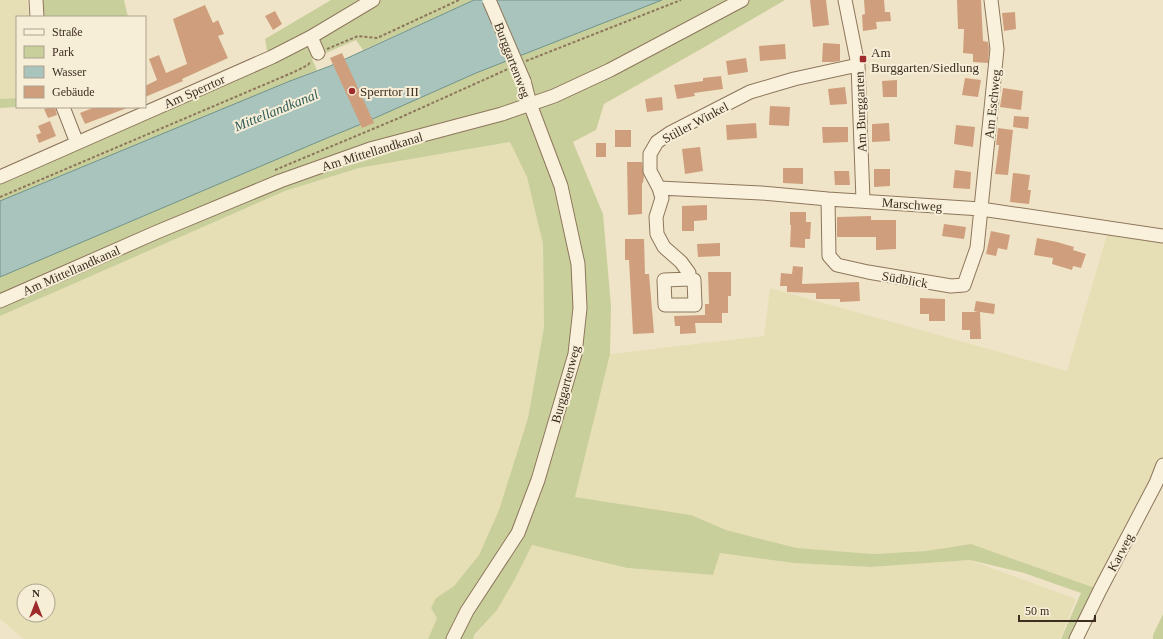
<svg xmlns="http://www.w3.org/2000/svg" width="1163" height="639" font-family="'Times New Roman',serif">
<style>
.farmland{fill:#e6deb5;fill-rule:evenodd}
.green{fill:#c9cf9b}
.water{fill:#a9c4bc;stroke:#6f938a}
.building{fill:#cf9f7d}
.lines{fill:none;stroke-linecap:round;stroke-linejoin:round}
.minor-casing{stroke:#8d765c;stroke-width:15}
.path{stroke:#8d765c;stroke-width:2;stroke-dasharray:3 2;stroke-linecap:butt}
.minor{stroke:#faf1dc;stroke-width:13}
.minor-bridge-casing{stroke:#8d765c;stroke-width:15;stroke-linecap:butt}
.minor-bridge{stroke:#faf1dc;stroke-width:13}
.poi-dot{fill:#9e2a2b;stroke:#f7eed8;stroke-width:1.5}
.labels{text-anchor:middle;stroke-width:4;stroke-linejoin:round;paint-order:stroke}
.poi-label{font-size:13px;fill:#3d2e20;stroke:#f7eed8;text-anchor:start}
.street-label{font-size:13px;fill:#3d2e20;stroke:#f7eed8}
.water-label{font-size:14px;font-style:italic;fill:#2f5d5a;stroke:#f7eed8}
</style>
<rect width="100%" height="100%" fill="#f0e4c8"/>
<!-- farmland -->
<path class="farmland" d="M0,0H27L29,17H17V98L0,99Z
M511,142L527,177L543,244L544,327L528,418L499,510L479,555L454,586L436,598L437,618L428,639H24L0,619V316L285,191L359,168ZM24,591H48V615H24Z
M1109,228L1163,236V465L1100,590L971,544L926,551L873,554L797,548L726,530L691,515L575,497L610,354L764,336L770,288L1067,371Z
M531,544L627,568L712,575L720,553L794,563L871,567L970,560L1076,599L1060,639H473L515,579Z"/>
<!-- green -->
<path class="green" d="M41,0H124L128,17H43Z
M331,0H474L363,50L356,40L312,59L317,70L0,201V181L269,63L265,39Z
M662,0H785L701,49L604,104L596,130L573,142L603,214L611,306L610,354L575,497L691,515L726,530L797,548L873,554L926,551L971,544L1095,588L1071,639H1061L1081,593L1024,573L970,560L871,567L794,563L720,553L713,575L627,568L532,545L515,579L497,610L475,634L473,639H428L437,618L431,608L436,598L454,586L479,555L499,510L528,418L544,327L543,244L527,177L510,142L359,168L285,191L0,316V276L311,144L359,125L476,73Z
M17,98V107L0,108V99Z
M1163,614V639H1153V635Z"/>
<!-- water -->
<path class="water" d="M474,0H662L476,73L359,125L327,138L0,277V201L290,81L330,66Z"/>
<!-- building -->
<path class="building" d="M810,0H826L829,25L813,27Z
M864,0H884L885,12H890L891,21L876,22L877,29L863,31L862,15L865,14Z
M957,0H981L983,41L988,42L989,49L988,63L973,62V54L963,53L964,29H958Z
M205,5L213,23L218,20L224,34L218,36L228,58L182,79L183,81L145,97V86L157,80L149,59L159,55L166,73L187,64L173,19Z
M275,11L282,24L273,30L265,16Z
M1015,12L1016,29L1004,31L1002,13Z
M823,43L840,44V61L833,62H822Z
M785,44L786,59L760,61L759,46Z
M342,53L374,123L362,128L330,58Z
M746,58L748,72L728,75L726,61Z
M721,76L723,89L694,93L695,96L677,99L674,85L703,81V78Z
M965,78L981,80L978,97L962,95Z
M897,80V97H883L882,81Z
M845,87L847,104L830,105L828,89Z
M1003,88L1023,91L1021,110L1000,107Z
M662,97L663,110L647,112L645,99Z
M770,106L790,107L789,126L769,125Z
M51,107H55L57,115L48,118L44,109Z
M95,107H127V108L85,124L80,113Z
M1014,116L1029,117L1028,129L1013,127Z
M50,121L56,136L39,143L36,135L41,133L38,126Z
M756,123L757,138L727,140L726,125Z
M889,123L890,141L872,142V124Z
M956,125L975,127L973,147L954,144Z
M822,127H848V142L823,143Z
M998,128L1013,130L1008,175L995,174L999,145H996Z
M615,130H631V147H615Z
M596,143H606V157H596Z
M700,147L703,171L685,174L682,149Z
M627,162H642L644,176L643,183H642V214L628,215Z
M783,168H803V184L783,183Z
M874,169H890V186L874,187Z
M955,170L971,172L970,189L953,188Z
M834,171H849L850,185H835Z
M1013,173L1030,175L1028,190H1031L1029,204L1010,202Z
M707,205V220L694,221V231H682V206Z
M790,212H806V222H811L810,239H805V248L790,247L791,225H790Z
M871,216V220H896V249L876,250V237H837V217Z
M944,224L966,227L964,239L942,236Z
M991,231L1010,235L1007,250L998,248L996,256L986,254Z
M1037,238L1057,242L1074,247L1073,250L1086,254L1081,268L1073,266L1072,270L1052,264L1053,258L1034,255Z
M625,239H644L645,274H649L654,333L633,334L629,260H625Z
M720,243V256L698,257L697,244Z
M793,266L803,267L802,284L859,282L860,301L840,302V299H816V293L787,292V286H780L781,273L792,274Z
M708,272H731V296H728V313H722V323H695L696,333L680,334V326H675L674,316L705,315V304H709Z
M920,298L945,299V321H929V314H920Z
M976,301L995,304L994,314L980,312L981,339H970V330H962V312H978L974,311Z"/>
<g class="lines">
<!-- minor casing -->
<g class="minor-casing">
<path id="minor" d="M36,0L37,17
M845,0L858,65L863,200
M311,37L318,53
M63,107L77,143
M0,177L272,57L311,37L373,0
M659,188L761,193L828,199L981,209L1163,236
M828,199L829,256L837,265L868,272L951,286L964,285L977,248L997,49L991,0
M689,279V273L681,262L664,247L657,234L656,217L662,198L659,188L650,171V154L657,142L670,133L750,92L794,79L858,65
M689,279L694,280L695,305H665L664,280Z
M0,301L157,232L280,181L370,149L502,114L554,96L610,70L742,0
M453,639L467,611L518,533L538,480L575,354L580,308L578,264L561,186L530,104L524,81
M1076,639L1100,590L1156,483L1163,465"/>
</g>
<!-- path -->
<path class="path" d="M327,49L358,36L377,38L459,0
M526,61L681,0
M275,170L399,118L508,69
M0,197L294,72L308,65L311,61"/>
<!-- minor -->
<use href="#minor" class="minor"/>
<!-- minor-bridge casing -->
<g class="minor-bridge-casing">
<path id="minor-bridge" d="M489,0L524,81"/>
</g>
<!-- minor-bridge -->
<use href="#minor-bridge" class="minor-bridge"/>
</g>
<!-- markers -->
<g class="poi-dot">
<rect x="859" y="55" width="8" height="8" rx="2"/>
<circle cx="352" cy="91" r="4"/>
</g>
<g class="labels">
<!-- poi labels -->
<g class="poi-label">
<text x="871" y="57">Am<tspan x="871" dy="15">Burggarten/Siedlung</tspan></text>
<text x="360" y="96">Sperrtor III</text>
</g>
<!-- street labels -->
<g class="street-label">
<text transform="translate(513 60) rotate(69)" y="5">Burggartenweg</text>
<text transform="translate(194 91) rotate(-24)" y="5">Am Sperrtor</text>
<text transform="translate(992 104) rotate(-84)" y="5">Am Eschweg</text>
<text transform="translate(860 112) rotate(-92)" y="5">Am Burggarten</text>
<text transform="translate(695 122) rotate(-28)" y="5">Stiller Winkel</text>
<text transform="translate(372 151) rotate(-17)" y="5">Am Mittellandkanal</text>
<text transform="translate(912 204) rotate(4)" y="5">Marschweg</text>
<text transform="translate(71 270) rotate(-24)" y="5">Am Mittellandkanal</text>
<text transform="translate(905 279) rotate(10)" y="5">Südblick</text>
<text transform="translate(565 384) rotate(-75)" y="5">Burggartenweg</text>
<text transform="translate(1120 552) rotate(-62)" y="5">Karweg</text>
</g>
<!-- water labels -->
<g class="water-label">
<text transform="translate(276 110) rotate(-22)" y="5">Mittellandkanal</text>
</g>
</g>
<!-- legend -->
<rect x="16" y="16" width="130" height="92" fill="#f7eed8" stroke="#ada18e"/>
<rect x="24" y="29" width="20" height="6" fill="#faf1dc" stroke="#ada18e"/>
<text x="52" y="36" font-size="12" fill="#3d2e20">Straße</text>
<rect x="24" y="46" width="20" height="12" fill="#c9cf9b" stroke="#ada18e"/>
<text x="52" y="56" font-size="12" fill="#3d2e20">Park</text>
<rect x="24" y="66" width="20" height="12" fill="#a9c4bc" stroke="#ada18e"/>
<text x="52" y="76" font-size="12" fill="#3d2e20">Wasser</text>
<rect x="24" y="86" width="20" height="12" fill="#cf9f7d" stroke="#ada18e"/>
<text x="52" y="96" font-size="12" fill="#3d2e20">Gebäude</text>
<!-- north arrow -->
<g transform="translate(36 603)"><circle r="19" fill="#f7eed8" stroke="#ada18e"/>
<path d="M0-3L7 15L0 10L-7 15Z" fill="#9e2a2b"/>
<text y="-6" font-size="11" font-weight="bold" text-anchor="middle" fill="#3d2e20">N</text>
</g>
<!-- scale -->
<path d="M1019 615v6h76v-6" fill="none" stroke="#3d2e20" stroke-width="2"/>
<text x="1025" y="615" font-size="12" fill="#3d2e20" stroke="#f7eed8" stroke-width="3" paint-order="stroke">50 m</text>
</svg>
